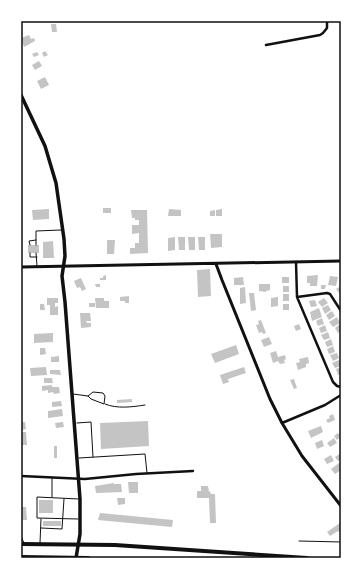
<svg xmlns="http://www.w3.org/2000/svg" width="362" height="579" viewBox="0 0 362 579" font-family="'Times New Roman',serif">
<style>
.building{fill:#c4c4c4}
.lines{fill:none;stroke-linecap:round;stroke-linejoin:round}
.service{stroke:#111;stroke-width:1}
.minor{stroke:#111;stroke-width:2.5}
.tertiary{stroke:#111;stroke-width:3}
.secondary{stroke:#111;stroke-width:3.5}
.trunk{stroke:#111;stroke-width:4}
.neatline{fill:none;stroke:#111;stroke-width:1.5}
</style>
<rect width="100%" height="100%" fill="#fff"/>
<!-- building -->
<path class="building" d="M51,24H56L57,32H52Z
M29,35L31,39L34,38L35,41L24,47L21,38Z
M45,51L48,55L44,57L42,53Z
M37,52L39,55L34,57L32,54Z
M39,61L42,66L35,70L32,65Z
M45,77L49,85L41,89L37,81Z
M103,208H111V213H103Z
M49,209V219L33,220L32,210Z
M169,209L181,210V216H168Z
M222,209V216H216V210Z
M131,210H147L148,253L130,254V248H135V243H139V233L132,234V225H139V220H135V218H132Z
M215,210V216H210V211Z
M210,234H222V247L211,248Z
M175,237V250L168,251V238Z
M178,237H185V250H179Z
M188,237H195V250H189Z
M198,237H205V250H199Z
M107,240H115L114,254H107Z
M53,241L54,258H43V242Z
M28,245H39V253H28Z
M210,269L211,296L198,297L197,270Z
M106,275V280H100V278H103V276Z
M318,275L317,286H310V283H307V276Z
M330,276L338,277L336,286L328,285Z
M243,277L244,285H234V278Z
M282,277H289V283H282Z
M81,278L86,289L82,291L80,287L77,288L74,281Z
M95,284H100V287H96Z
M259,284H270V290L266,291V292L259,291Z
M321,285H326L325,289H321Z
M283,286H289V292H283Z
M341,286V294H340L336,289Z
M245,287L246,303L240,304V288Z
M249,293H254L256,310L251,311Z
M283,294H289V301H283Z
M129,296V303H125V301H120V297Z
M278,297V306L271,307V298Z
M47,298H58V303H55V307L58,306V315H50V305H47Z
M95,298H104V301H109V308H96Z
M324,298L328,303L322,307L318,302Z
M315,300L317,306L311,307L309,301Z
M89,303H95V307H89Z
M40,304H44L45,310H40Z
M283,304H289V310H283Z
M328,305L331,310L325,314L322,308Z
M319,308L322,317L312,321L310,312Z
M332,311L335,316L329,320L326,315Z
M80,313H90L91,321H86L87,323H91V327L81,328Z
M337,317L340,323L333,327L329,322Z
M322,318L324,324L318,326L316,321Z
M261,320L266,333L263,334L262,332L259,333L256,325L259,324L258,321Z
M299,324L301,329L296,331L294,326Z
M340,324L341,331L338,333L335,328Z
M325,325L327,331L321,333L319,328Z
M328,332L330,338L324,340L321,335Z
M53,333V342L34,343V334Z
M269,337L272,344L264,347L261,340Z
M331,339L333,345L327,347L325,342Z
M236,345L239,354L215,363L211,354Z
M333,346L335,352L329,354L327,349Z
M40,348H45L46,354L40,355Z
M276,351L278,357L285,355L286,359L284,360L285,363L280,364L278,361L273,363L270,353Z
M337,353L339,358L333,361L330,355Z
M59,356V362H51V357Z
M308,357L309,363L306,364V367L298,370L296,363L300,362L299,359Z
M339,360L341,366L335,368L332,363Z
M46,367L47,375L31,376L30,368Z
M244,367L246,373L228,379L229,382L223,384L220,375Z
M341,367V374L338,375L336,369Z
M50,370H60L61,375L50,374Z
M44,378H52L53,383H44Z
M294,379L297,388L294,389L290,380Z
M52,385V387H59L60,393L54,394L53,392L48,393V390L42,391V386Z
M132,399V402L117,403V400Z
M61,401L62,406L52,407V402Z
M62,409L63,416L48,418V411Z
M333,414L335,420L328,423L326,420L330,418L329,416Z
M148,421L149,446L101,449L100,423Z
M21,422H25L26,429L22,430Z
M63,422L64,427L56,428L55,423Z
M321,426L323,432L311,438L308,431Z
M21,432H26L27,445H21Z
M338,433L341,436L337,440L334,436Z
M334,438L337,443L330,447L327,443Z
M322,440L324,446L317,449L315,443Z
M54,446H57V458H54Z
M341,453V459L338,461L335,457Z
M331,455L334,461L327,464L324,459Z
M339,463L341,467V470L335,474L331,469Z
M128,482H138V493H129Z
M114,483V484H121L122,492L96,493L95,486Z
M201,486H208L209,492L210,491L211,494H215L216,523H210L209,498H197V491H201Z
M117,498H125V504L118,505Z
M39,500H53V513H39Z
M22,507H26L27,520H21Z
M100,513L173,520L172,527L98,520Z
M43,521H61V526H43Z
M340,523L341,531L339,532L338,531L330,536L327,532Z"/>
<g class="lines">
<!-- service -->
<path class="service" d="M30,245L29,241L36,240
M36,245V231L61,230
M30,253V257H37
M36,253L37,266
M73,394L88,396L91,399L104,404L105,396L103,393L93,392L88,396
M105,404C117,409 132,407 145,405
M77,423L91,422L93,457
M79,458L145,454L147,473
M52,497V478
M78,519L37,518V497L79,499
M41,528L62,529L64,499
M21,536L24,543
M299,541L341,542
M40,543L41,519"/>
<!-- minor -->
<path class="minor" d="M266,45L320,35L323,33L327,28V21
M296,262L297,297L333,382L337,386L341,387
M297,297L327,293L330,294L341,311
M282,423L325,405L341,395
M21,476L85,479L136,474L193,471"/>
<!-- tertiary -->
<path class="tertiary" d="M216,264L222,280L270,399L282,423L302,456L341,506
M21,267L341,261"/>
<!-- secondary -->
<path class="secondary" d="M21,95L45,146L56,183L64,239L65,256L62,276L65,302L80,499V534L76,558"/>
<!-- trunk -->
<path class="trunk" d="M21,544L115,545L307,558
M21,557L88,558"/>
</g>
<!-- border -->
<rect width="362" height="579" fill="none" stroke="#ffffff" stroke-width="44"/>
<rect x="22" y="22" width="318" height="535" class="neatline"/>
</svg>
